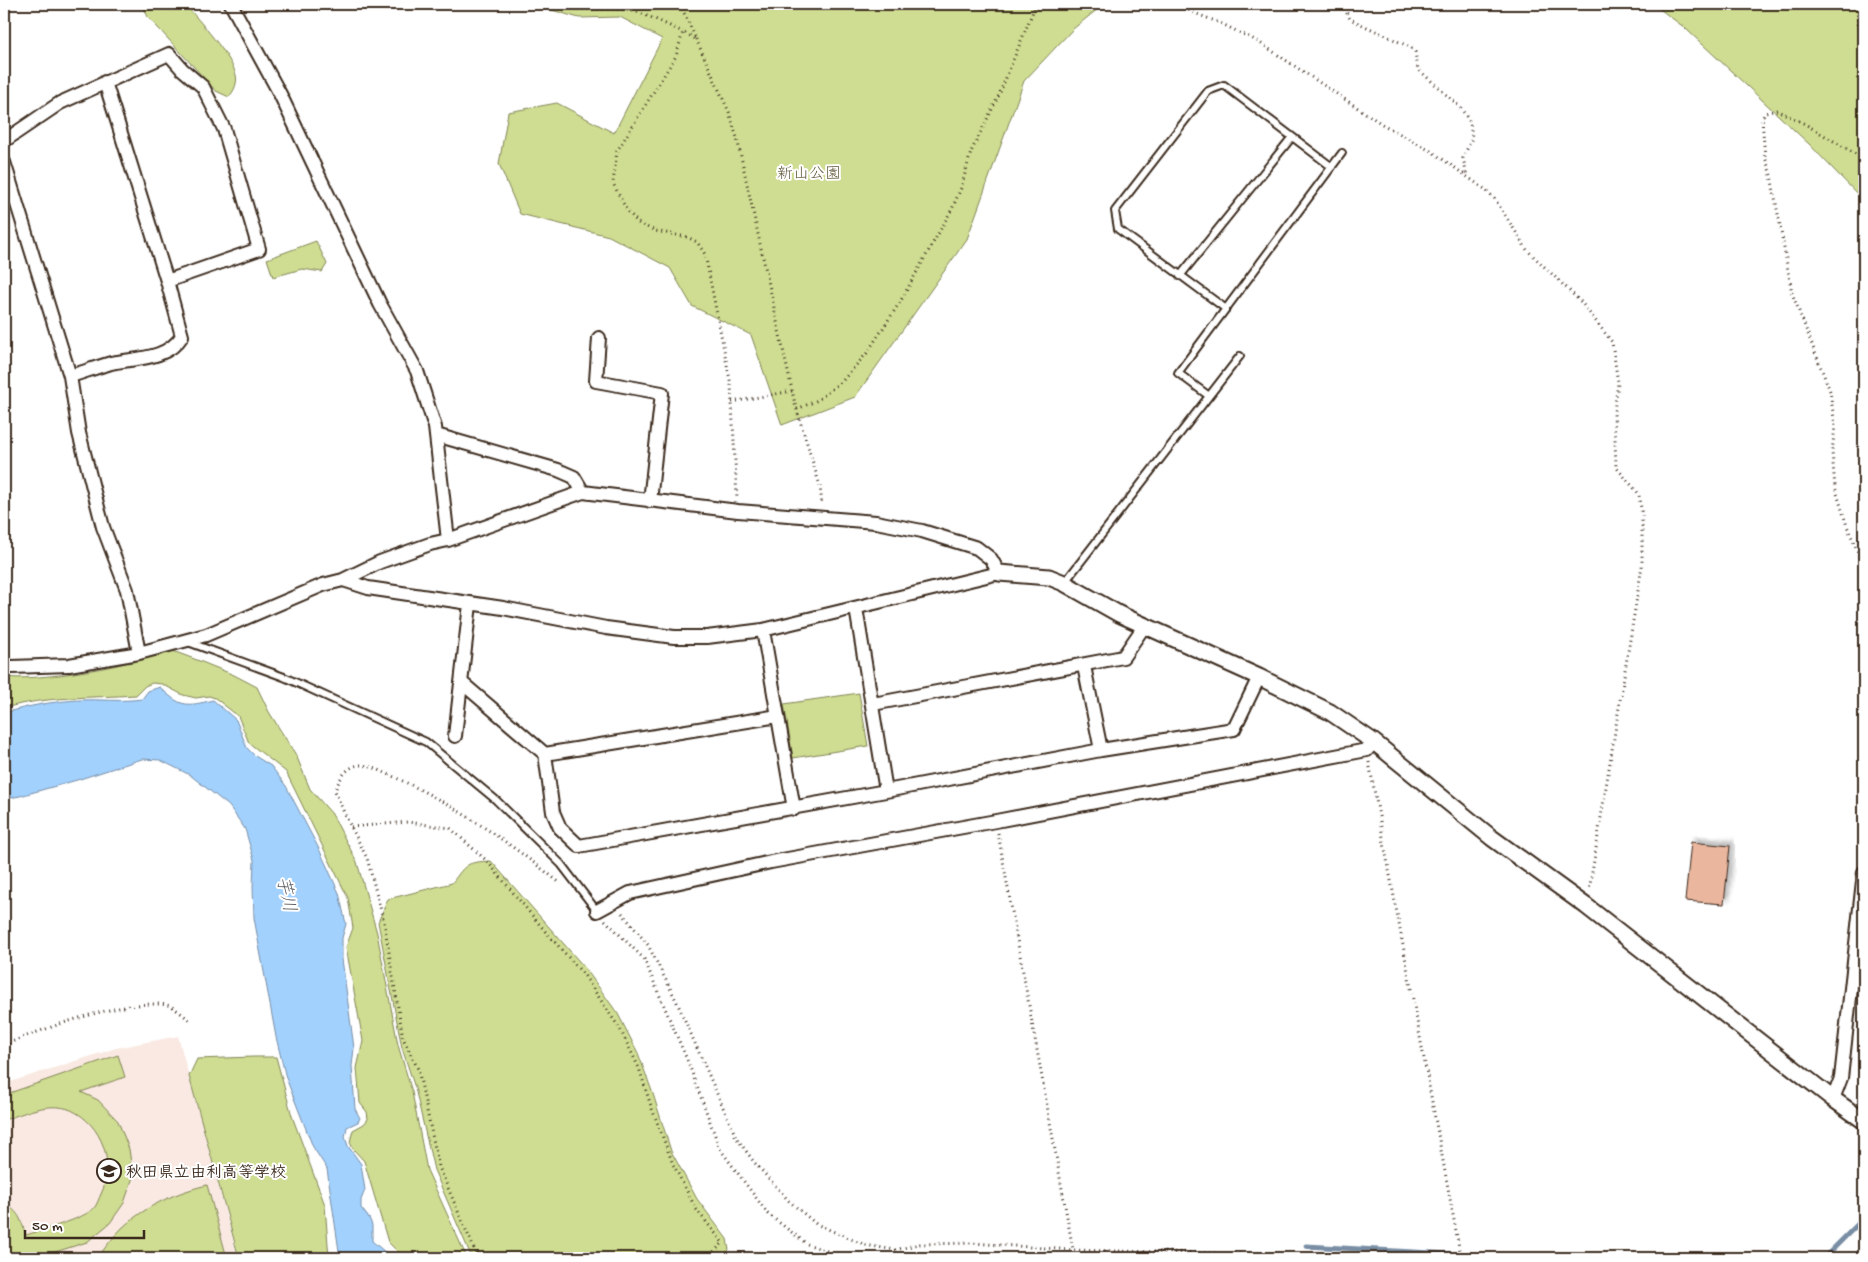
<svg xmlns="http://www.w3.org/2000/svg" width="1868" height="1262" viewBox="0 0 1868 1262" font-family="'Gochi Hand','Klee One',sans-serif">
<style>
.built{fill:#f9e9e2}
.green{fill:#cedd91;stroke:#848458}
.water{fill:#a2d1fe;stroke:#798ea4}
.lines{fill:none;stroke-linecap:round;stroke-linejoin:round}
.stream{stroke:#798ea4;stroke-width:5}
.building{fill:#eab69e;stroke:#3b2a1e;filter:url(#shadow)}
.service-casing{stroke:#3b2a1e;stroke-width:10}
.minor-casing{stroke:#3b2a1e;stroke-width:16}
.tertiary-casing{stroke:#3b2a1e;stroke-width:19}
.path{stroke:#3b2a1e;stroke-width:3;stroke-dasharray:1 4;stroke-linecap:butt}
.service{stroke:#fff;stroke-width:6}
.minor{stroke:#fff;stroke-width:12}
.tertiary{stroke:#fff;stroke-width:15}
.labels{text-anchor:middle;stroke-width:4;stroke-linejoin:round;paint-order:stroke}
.park-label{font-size:16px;fill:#60573b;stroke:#fff}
.poi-label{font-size:16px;font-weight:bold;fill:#3b2a1e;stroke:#fff;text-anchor:start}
.water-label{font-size:18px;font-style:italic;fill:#5a5c61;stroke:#fff}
</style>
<defs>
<filter id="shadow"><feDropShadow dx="4.5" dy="-4.5" stdDeviation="2.5" flood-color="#0004"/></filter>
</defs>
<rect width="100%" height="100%" fill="#fff"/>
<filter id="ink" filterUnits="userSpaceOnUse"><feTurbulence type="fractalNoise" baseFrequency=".02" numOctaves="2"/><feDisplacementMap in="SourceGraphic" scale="10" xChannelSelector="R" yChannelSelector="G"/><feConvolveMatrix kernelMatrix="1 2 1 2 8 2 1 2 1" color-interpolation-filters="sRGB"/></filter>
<g filter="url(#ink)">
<!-- built -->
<path class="built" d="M178,1036L238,1258H4V1084L116,1048Z"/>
<!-- green -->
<path class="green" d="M142,4H185C199,21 231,55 236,75C238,83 234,91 229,97L216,91L148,17Z
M531,4H1104L1073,29L1024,81L967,239L855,397L782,425L751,335L692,306L670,268L609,236L520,214L499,164L508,112L557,103L614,133L662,39L620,17L579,18Z
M1653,4H1864V201L1809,144L1685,28Z
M316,241L327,264L322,272L302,269L273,277L267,259Z
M165,651H173L197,660L234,675L257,687L269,712L296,755L310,789L332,814L357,862L377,933L398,1045L412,1092L427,1170L467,1258H404L388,1242L364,1161L353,1149L350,1142L353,1130L364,1124L368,1119L367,1112L360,1103L357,1068L363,1041L346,947L353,928L348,898L286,772L249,743L238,716L215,698L209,696L196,698L183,695L162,684L152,683L145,686L136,695C92,698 47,696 4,708V677C21,679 41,677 59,675C96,670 130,664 165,651Z
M859,693L868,746L793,758L784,704Z
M491,861L585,968L618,1014L638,1053L653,1094L671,1151L697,1199L727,1239L729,1250L721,1258H472L434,1170L415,1088L402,1048L378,922L388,899L452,883C466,864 466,862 491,861Z
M118,1055L125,1077L81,1092L98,1100L118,1121L129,1149L133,1177L124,1203L110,1223L87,1242L36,1258H4V1203C20,1213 20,1218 26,1235C42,1230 84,1219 94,1208C97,1205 99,1198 101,1194C116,1164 102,1124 71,1110C49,1101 25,1113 4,1120V1095Z
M253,1057H276L292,1116L325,1205L329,1258H239L189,1076L197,1059Z
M207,1185L227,1258H97C105,1248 113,1237 122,1228C145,1206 177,1192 207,1185Z"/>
<!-- water -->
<path class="water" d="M160,687C180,707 186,707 213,700L236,720L247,748L255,756L271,766L286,786L319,849L339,893L346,924L342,938V959L354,1048L352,1066L355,1109L360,1118L358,1122L347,1127L345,1137L348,1146L361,1164L365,1190L361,1200V1208L369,1218L372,1225V1241L392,1258H340L327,1169L313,1147L286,1078L276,1037L254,918L253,887L254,860L245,829L229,806L190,775L160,760L142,759L77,780L20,796L4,799V713C28,706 54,701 80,700C101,699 120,702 142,699L148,691Z"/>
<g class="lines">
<!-- stream -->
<path class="stream" d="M1306,1246L1449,1254
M1473,1255L1524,1258
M1824,1258L1864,1218"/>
</g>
<!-- building -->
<path class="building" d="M1691,842L1730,846L1724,904L1685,901Z"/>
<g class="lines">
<defs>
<path id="service" d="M1180,276L1292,137
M1226,309L1118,229L1115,211L1208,91L1224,85L1332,167
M1209,396L1178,373L1342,153
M1065,582L1240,356
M188,642L284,677L426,742L496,800L561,864L597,911"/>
<path id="minor" d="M231,4L280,94L380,304L417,371L435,427L448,540
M4,141L60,103L169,54L182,69L203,87L224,129L259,249L167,281
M4,162L70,376L79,433L103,527L127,590L139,653
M599,338L596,381L662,393L650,501
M70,376C84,372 97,367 111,363C136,358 167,360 182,336L167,281L105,82
M436,435L558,470L574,477L583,492
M763,630L794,809
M4,665L12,667L69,665L139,653L206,635L323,585L343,580L380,562L430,544L448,540L583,492L738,511L876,522L922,531L977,548L991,559L999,573L763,630L707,637H674L606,628L503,608L368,588L343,580
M1084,666L1101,750
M461,682L545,754L553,812L560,828L579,846L886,791L856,608
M873,704L1123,657L1145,625
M455,736L470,604
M545,754L778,716
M886,791L1101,750L1234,729L1259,677
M597,911L630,893L771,862L996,821L1367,750L1374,742
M1833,1099L1841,1078L1864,872"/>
<path id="tertiary" d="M999,573L1049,577L1064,583L1119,614L1259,677L1330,712L1374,742L1492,838L1586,906L1833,1099L1864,1121"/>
</defs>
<!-- service casing -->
<use href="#service" class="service-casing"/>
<!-- minor casing -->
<use href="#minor" class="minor-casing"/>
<!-- tertiary casing -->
<use href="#tertiary" class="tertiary-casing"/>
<!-- path -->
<path class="path" d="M558,4C583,14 603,6 628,10C645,13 667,25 683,32
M680,4L696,39L683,32L676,56L617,151L613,183L626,209L638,223L655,231L687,237L697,242L705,254L731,385L737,498
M1175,4L1197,14L1220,23L1257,41L1382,124L1431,151L1486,190L1495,199L1527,250L1581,302L1612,342L1618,383L1614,412L1616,467L1639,494L1642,516V566L1589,891
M1342,4L1350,19L1410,47L1415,52L1418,69L1460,107L1470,122L1472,138L1463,158L1467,176
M1855,4L1859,28L1864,40
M696,39L729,112L737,138L795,404L820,486L822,505
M1864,159L1805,124L1777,110L1765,113L1762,119L1765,157L1771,175L1792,293L1830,391L1835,426L1832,452L1835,487L1847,526L1864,567
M732,402L792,391
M797,409L818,400L843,380L867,353L900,302L952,209L961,188L971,152L999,95L1036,4
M1369,762L1461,1258
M351,827L408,822L450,828L487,861L545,931L584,975L620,1029L639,1068L651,1106L673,1164L696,1209L723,1243L707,1258
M998,833L1073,1250
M622,913L648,945L676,1000L736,1137L754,1162L789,1201L816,1224L865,1245L895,1250L920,1244L972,1243L1073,1250L1416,1258
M605,920L644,959L688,1062L720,1149L768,1214L807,1244L847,1258
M4,1045C43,1029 126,998 167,1005C175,1007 185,1017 192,1022
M478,1258L439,1167L418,1069L403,1038L384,922L367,858L345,815L335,791C339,780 346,766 360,765C370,765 383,772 392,776C454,804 507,841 560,883"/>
<!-- service -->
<use href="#service" class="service"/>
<!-- minor -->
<use href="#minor" class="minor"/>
<!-- tertiary -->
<use href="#tertiary" class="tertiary"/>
</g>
</g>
<!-- icons -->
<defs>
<symbol id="school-ring" viewBox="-11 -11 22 22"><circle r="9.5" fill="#fff" stroke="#3b2a1e" stroke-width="1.5"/><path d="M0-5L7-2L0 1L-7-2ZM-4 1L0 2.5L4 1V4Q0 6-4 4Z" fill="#3b2a1e"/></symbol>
</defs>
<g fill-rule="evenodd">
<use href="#school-ring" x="95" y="1157" width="28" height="28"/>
</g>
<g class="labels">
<!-- park labels -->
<g class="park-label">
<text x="809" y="178">新山公園</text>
</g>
<!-- poi labels -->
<g class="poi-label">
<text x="126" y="1177">秋田県立由利高等学校</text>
</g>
<!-- water labels -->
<g class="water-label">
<text transform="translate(287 894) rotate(78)" y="6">芋川</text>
</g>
</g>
<!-- margin -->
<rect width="1868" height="1262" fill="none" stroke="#fff" stroke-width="20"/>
<rect x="10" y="10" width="1848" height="1242" fill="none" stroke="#3b2a1e" stroke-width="2" filter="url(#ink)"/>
<!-- scale -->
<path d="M25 1230v8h119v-8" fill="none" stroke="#3b2a1e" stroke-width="2.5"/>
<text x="32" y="1230" font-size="15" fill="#3b2a1e" stroke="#ffffff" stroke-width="4" paint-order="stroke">50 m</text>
</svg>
